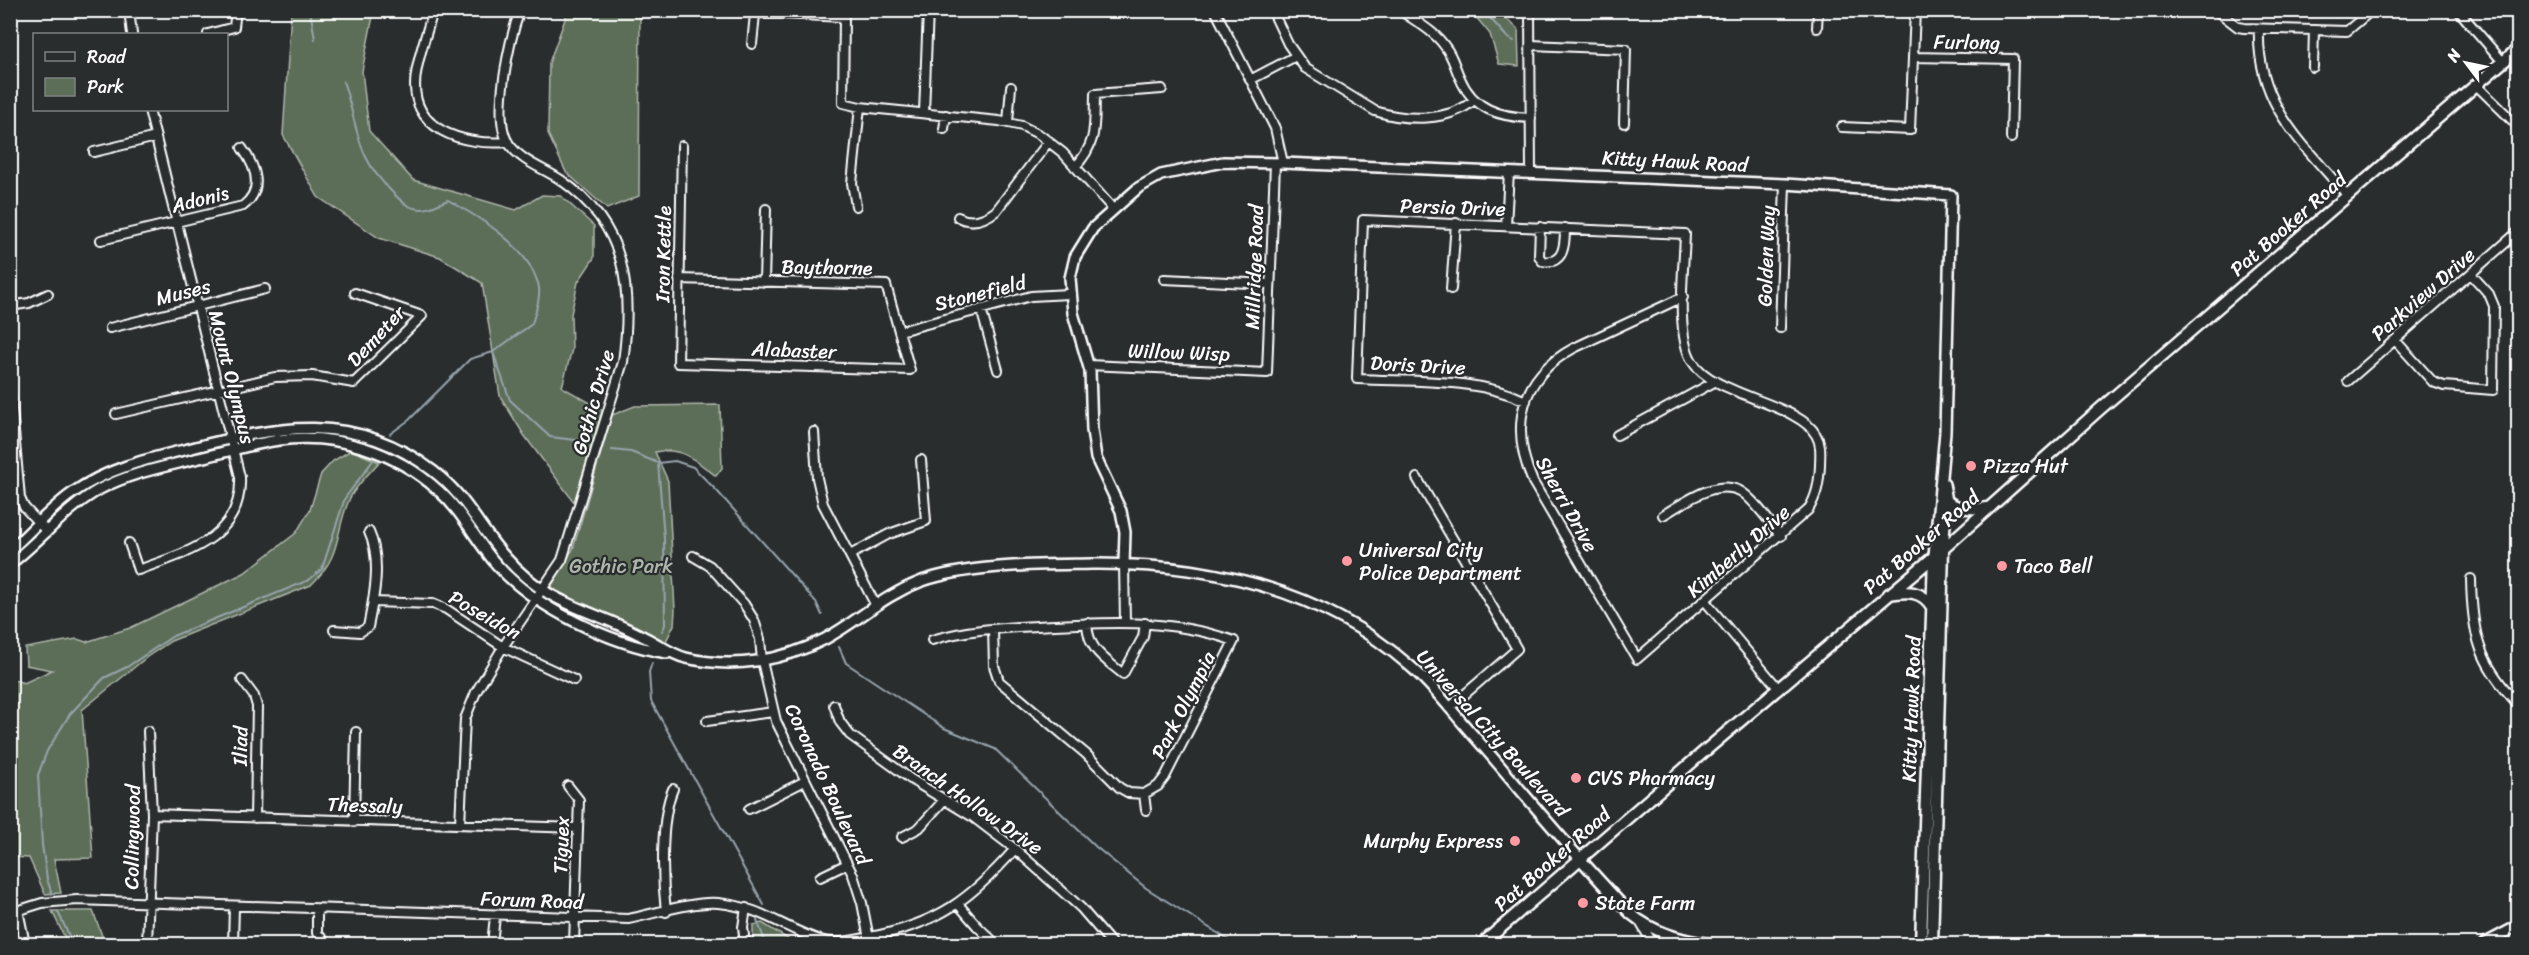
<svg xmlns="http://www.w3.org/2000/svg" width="2529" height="955" viewBox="0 0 2529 955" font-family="Sriracha,sans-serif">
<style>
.green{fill:#5d6e58;stroke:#aeb6ac;stroke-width:1.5}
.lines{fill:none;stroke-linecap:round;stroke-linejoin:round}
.stream{stroke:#97a4ad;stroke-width:2}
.minor-casing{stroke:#fff;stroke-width:12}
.tertiary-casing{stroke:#fff;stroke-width:14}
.secondary-casing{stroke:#fff;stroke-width:15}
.minor{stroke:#2a2d2e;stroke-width:8}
.tertiary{stroke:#2a2d2e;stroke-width:9}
.secondary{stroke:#2a2d2e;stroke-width:10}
.poi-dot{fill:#ff9aa2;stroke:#2a2d2e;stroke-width:2}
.labels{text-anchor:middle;stroke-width:4.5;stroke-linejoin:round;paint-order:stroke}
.street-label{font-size:20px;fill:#fff;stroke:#2a2d2e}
.poi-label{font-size:20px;fill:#fff;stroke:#2a2d2e;text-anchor:start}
.park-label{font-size:20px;fill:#aeb6ac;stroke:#2a2d2e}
</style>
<rect width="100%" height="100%" fill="#2a2d2e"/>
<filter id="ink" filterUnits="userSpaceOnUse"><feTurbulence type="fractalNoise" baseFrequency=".0167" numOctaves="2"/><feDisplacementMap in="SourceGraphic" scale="12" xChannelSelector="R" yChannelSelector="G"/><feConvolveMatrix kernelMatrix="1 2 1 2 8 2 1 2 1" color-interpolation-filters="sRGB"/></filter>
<g filter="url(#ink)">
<!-- green -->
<path class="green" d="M291,11H374L362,71L369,131L413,180L516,210L542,195L561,196L594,226V258L578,282L571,314L572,349L562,387L603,410L574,502L524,435L500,396L482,283L440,257L379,238L318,197L283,135Z
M568,11H640L639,196L607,209L566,172L548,134L549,63Z
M1471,11H1497L1518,29L1519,66L1499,64L1490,34Z
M720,405L722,468L716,476C696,461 682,446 655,452L668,481L675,610L674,625L666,641L574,604L552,591L550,589L573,549L612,415L635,406Z
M351,450L379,462C369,474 355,486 349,500C334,535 343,554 311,585L171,641L147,657L82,710L93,858L54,859L61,893L45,894L29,858L11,857V679L24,683L52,670L26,665L25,648L77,639L86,642L130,628L244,573L296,533L310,510L321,474L333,461Z
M52,911H93L105,944H68Z
M762,923L788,939L787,944H753V925Z"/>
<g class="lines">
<!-- stream -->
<path class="stream" d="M310,10L315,39
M1483,10L1507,37L1514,41
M343,81C360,130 353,154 394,194C402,202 409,209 422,209C430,209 440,203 448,200C482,219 525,244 538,283C542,295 535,313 532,324L493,352L510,400L550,437L584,441
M390,434L409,420L470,359L493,352
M612,450L631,452L658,463L675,461L693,467L717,491L816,602L822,615
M658,463L664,538L665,625L662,631
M839,647L846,663L944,728L995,749L1096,847L1146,888L1235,944
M652,663L649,672L651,701L764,905
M52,894L47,879L42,845L38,775L47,751L70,714L104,678L127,667L173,636L309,580L322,569L345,498L374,459
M58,912L73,944
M757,920L766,944"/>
<defs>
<path id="minor" d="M129,10L132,34
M433,10C428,31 419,53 416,74C407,130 463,146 508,142
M701,10L844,17L843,103L860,107L999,121L1022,126L1040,135L1063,153L1113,209
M1215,10L1275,128L1283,163
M1272,10L1288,44L1305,68L1375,111C1406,121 1449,122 1474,100
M1400,10C1416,22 1435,31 1446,48C1453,57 1455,68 1460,78C1473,109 1499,117 1531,118
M1530,10L1531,173
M2216,10L2238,27L2244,28L2347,31L2372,10
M2458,10L2503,62
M1817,28L1818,10
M2259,29C2256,104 2303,144 2348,196
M208,34L234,27L236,10
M752,44L755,14
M1531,45L1626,49L1624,123
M1913,57L2013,59L2011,138
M2313,67L2314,30
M1250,80L1296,56
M2476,85L2518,126
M924,113L928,10
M1008,122L1011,87
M1842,127L1910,130L1915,10
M944,129L946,115
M94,152L156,137
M1075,167C1098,143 1094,125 1095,94L1162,89
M856,206L852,183L860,107
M958,217C971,224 984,220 996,211L1049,141
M1506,226L1509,172
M1540,227L1539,256L1542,261C1564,265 1565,245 1565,228
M101,240L243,206C264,190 256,167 242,148
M679,279L886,285L910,370L678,363L682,146
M1164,279L1270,284
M764,282L766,209
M1451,289L1456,223
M10,306L29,303L48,294
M981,309L998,370
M110,328L265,289
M1780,328L1785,184
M900,331L1031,296L1069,294
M2395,340L2433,382L2444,386L2493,390L2494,306L2489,294L2471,274
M1088,365L1267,373L1275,163
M2348,381L2518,232
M10,387L20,498L24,507L47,532
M1526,401C1475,377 1413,382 1357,379L1363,220L1685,234C1684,268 1675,333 1692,361C1713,396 1799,403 1816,435C1822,445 1820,456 1820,466C1819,483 1817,496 1808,510L1637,659L1533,482C1509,427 1520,377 1574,348L1683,297
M116,414L275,377L312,376L354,383L422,316L355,293
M814,432L817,478L823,504L875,604
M1617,435L1716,381
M1417,478L1517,649L1449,708
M1663,515C1683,504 1715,478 1740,491C1753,498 1770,523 1781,536
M129,543L138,570C186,553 243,538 240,477L149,110
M850,555L889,534L926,521L921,460
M693,556L710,566L744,604L754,620L760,639L762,661L776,721L853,875L862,903L870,944
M1124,564L1125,622
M2471,579C2472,636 2479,663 2518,704
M1705,601L1778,688
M373,602L433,604L446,609L503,647L574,680
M1087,623C1088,650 1104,658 1123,674L1143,637L1145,623
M334,630L360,632L368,627C374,598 382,560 369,532
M932,640C967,629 1001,628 1037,626C1104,622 1171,618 1234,641L1165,777L1158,786L1144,794L1129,793L1120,788L1086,754L999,681L994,666L993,629
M242,680L254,696L257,706L255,818
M834,705L840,722L850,735L912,780L973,817L1015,849L1081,908L1112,944
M707,721L773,712
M568,786L579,800L574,944
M1144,794L1146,810
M749,809L805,781
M152,814L578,828
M354,822L356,732
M460,824L465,719L476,692L503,647L562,560L623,362C633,288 627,226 561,180C543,168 522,162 509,144C491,119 510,38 520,10
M902,837L919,828L944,800
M820,877L847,864
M958,904L977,926L996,944
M18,910L25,944
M317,910V933L327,944
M666,912C662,879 660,819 673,789
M10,913L42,903L77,900L628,919C653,914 693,901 718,903C762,907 782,928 820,940C836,945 854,940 870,937C938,924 971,899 1015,849
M1640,922L1653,944
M147,944L152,814L148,731
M233,944L234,907
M492,944L495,916
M745,944L743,927L746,908"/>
<path id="tertiary" d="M1947,501C1962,510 1973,510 1991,507
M1943,549L1947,501L1944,484
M10,550C32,531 50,508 74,492C108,468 148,459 188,449C276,426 354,410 433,471C468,498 478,527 506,558C548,606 592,609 644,637C659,644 670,654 686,658C733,669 783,661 825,639C860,620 882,596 922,581C972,564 1039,565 1092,564C1207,563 1321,588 1410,666C1434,686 1453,713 1474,736C1526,795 1576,858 1631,914C1653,932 1684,941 1712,944
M10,564C41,540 66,508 100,489C130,473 163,467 195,459C223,453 251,444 279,440C336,432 396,452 438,490C463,512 476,541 497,565C535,608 611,644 667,653
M1124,564L1125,532L1121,511L1096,458L1092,430L1090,371L1073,313L1070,278L1075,257L1093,228L1138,188L1161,175L1223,162L1283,163L1785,184L1951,195L1945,432L1934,556
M2484,944L2518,926
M2507,944L2518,938"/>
<path id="secondary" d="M1889,594C1907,591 1922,590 1932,607
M1482,944L1706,750L1943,549L2100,409L2518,49
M1921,944L1934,556
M1932,944L1943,549"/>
</defs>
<!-- minor casing -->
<use href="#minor" class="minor-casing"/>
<!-- tertiary casing -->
<use href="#tertiary" class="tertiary-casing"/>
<!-- secondary casing -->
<use href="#secondary" class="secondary-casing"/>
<!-- minor -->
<use href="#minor" class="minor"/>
<!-- tertiary -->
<use href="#tertiary" class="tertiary"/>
<!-- secondary -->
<use href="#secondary" class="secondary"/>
</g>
</g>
<!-- markers -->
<g class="poi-dot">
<circle cx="1971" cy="466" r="6"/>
<circle cx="1347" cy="561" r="6"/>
<circle cx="2002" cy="566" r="6"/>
<circle cx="1576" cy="778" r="6"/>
<circle cx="1515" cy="841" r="6"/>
<circle cx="1583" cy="903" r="6"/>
</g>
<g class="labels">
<!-- street labels -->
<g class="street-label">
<text transform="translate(1967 42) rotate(1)" y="7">Furlong</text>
<text transform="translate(1675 161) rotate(3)" y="7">Kitty Hawk Road</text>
<text transform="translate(200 199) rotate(-14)" y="7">Adonis</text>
<text transform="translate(1453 207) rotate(2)" y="7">Persia Drive</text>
<text transform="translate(2288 224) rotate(-41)" y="7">Pat Booker Road</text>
<text transform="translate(663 254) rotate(-89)" y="7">Iron Kettle</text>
<text transform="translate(1766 256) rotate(-88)" y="7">Golden Way</text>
<text transform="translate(827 267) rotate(1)" y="7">Baythorne</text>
<text transform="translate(1254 267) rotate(-88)" y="7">Millridge Road</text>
<text transform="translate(183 292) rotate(-14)" y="7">Muses</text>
<text transform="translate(980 293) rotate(-14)" y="7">Stonefield</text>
<text transform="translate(2423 294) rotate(-41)" y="7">Parkview Drive</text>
<text transform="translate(376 336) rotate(-47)" y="7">Demeter</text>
<text transform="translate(794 350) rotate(2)" y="7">Alabaster</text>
<text transform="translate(1179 352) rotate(2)" y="7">Willow Wisp</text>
<text transform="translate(1418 365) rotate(3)" y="7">Doris Drive</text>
<text transform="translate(232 377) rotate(76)" y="7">Mount Olympus</text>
<text transform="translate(593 402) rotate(-74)" y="7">Gothic Drive</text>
<text transform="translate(1567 504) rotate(61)" y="7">Sherri Drive</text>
<text transform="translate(1921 542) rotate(-41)" y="7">Pat Booker Road</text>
<text transform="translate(1738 551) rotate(-41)" y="7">Kimberly Drive</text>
<text transform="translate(485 615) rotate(30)" y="7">Poseidon</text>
<text transform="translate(1183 705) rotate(-63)" y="7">Park Olympia</text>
<text transform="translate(1911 709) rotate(-88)" y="7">Kitty Hawk Road</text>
<text transform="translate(1493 733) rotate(48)" y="7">Universal City Boulevard</text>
<text transform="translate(240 746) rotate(-89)" y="7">Iliad</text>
<text transform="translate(828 784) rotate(65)" y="7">Coronado Boulevard</text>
<text transform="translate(968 799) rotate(35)" y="7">Branch Hollow Drive</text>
<text transform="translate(365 805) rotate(2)" y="7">Thessaly</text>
<text transform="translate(132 837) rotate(-89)" y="7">Collingwood</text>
<text transform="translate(561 845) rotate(-88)" y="7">Tiguex</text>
<text transform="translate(1552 859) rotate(-41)" y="7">Pat Booker Road</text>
<text transform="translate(532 900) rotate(2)" y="7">Forum Road</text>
</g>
<!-- poi labels -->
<g class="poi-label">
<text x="1983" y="473">Pizza Hut</text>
<text x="1359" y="557">Universal City<tspan x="1359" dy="23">Police Department</tspan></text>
<text x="2014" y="573">Taco Bell</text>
<text x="1588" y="785">CVS Pharmacy</text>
<text x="1503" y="848" text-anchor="end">Murphy Express</text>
<text x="1595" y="910">State Farm</text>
</g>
<!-- park labels -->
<g class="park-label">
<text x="621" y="573">Gothic Park</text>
</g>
</g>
<!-- margin -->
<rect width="2529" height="955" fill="none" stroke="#2a2d2e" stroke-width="36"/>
<rect x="18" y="18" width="2493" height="919" fill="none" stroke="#fff" stroke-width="2" filter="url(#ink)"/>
<!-- legend -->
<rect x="33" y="33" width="195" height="78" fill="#2a2d2e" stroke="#7f8182" stroke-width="1.5"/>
<rect x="45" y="52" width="30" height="9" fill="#2a2d2e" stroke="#7f8182" stroke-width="1.5"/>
<text x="87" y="63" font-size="18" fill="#ffffff">Road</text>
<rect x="45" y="78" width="30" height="18" fill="#5d6e58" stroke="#7f8182" stroke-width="1.5"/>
<text x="87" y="93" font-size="18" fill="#ffffff">Park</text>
<!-- north arrow -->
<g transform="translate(2466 63) rotate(302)" stroke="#2a2d2e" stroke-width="4.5" paint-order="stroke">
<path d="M0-4.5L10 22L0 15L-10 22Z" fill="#ffffff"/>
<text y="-9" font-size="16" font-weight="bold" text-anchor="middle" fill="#ffffff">N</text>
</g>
</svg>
